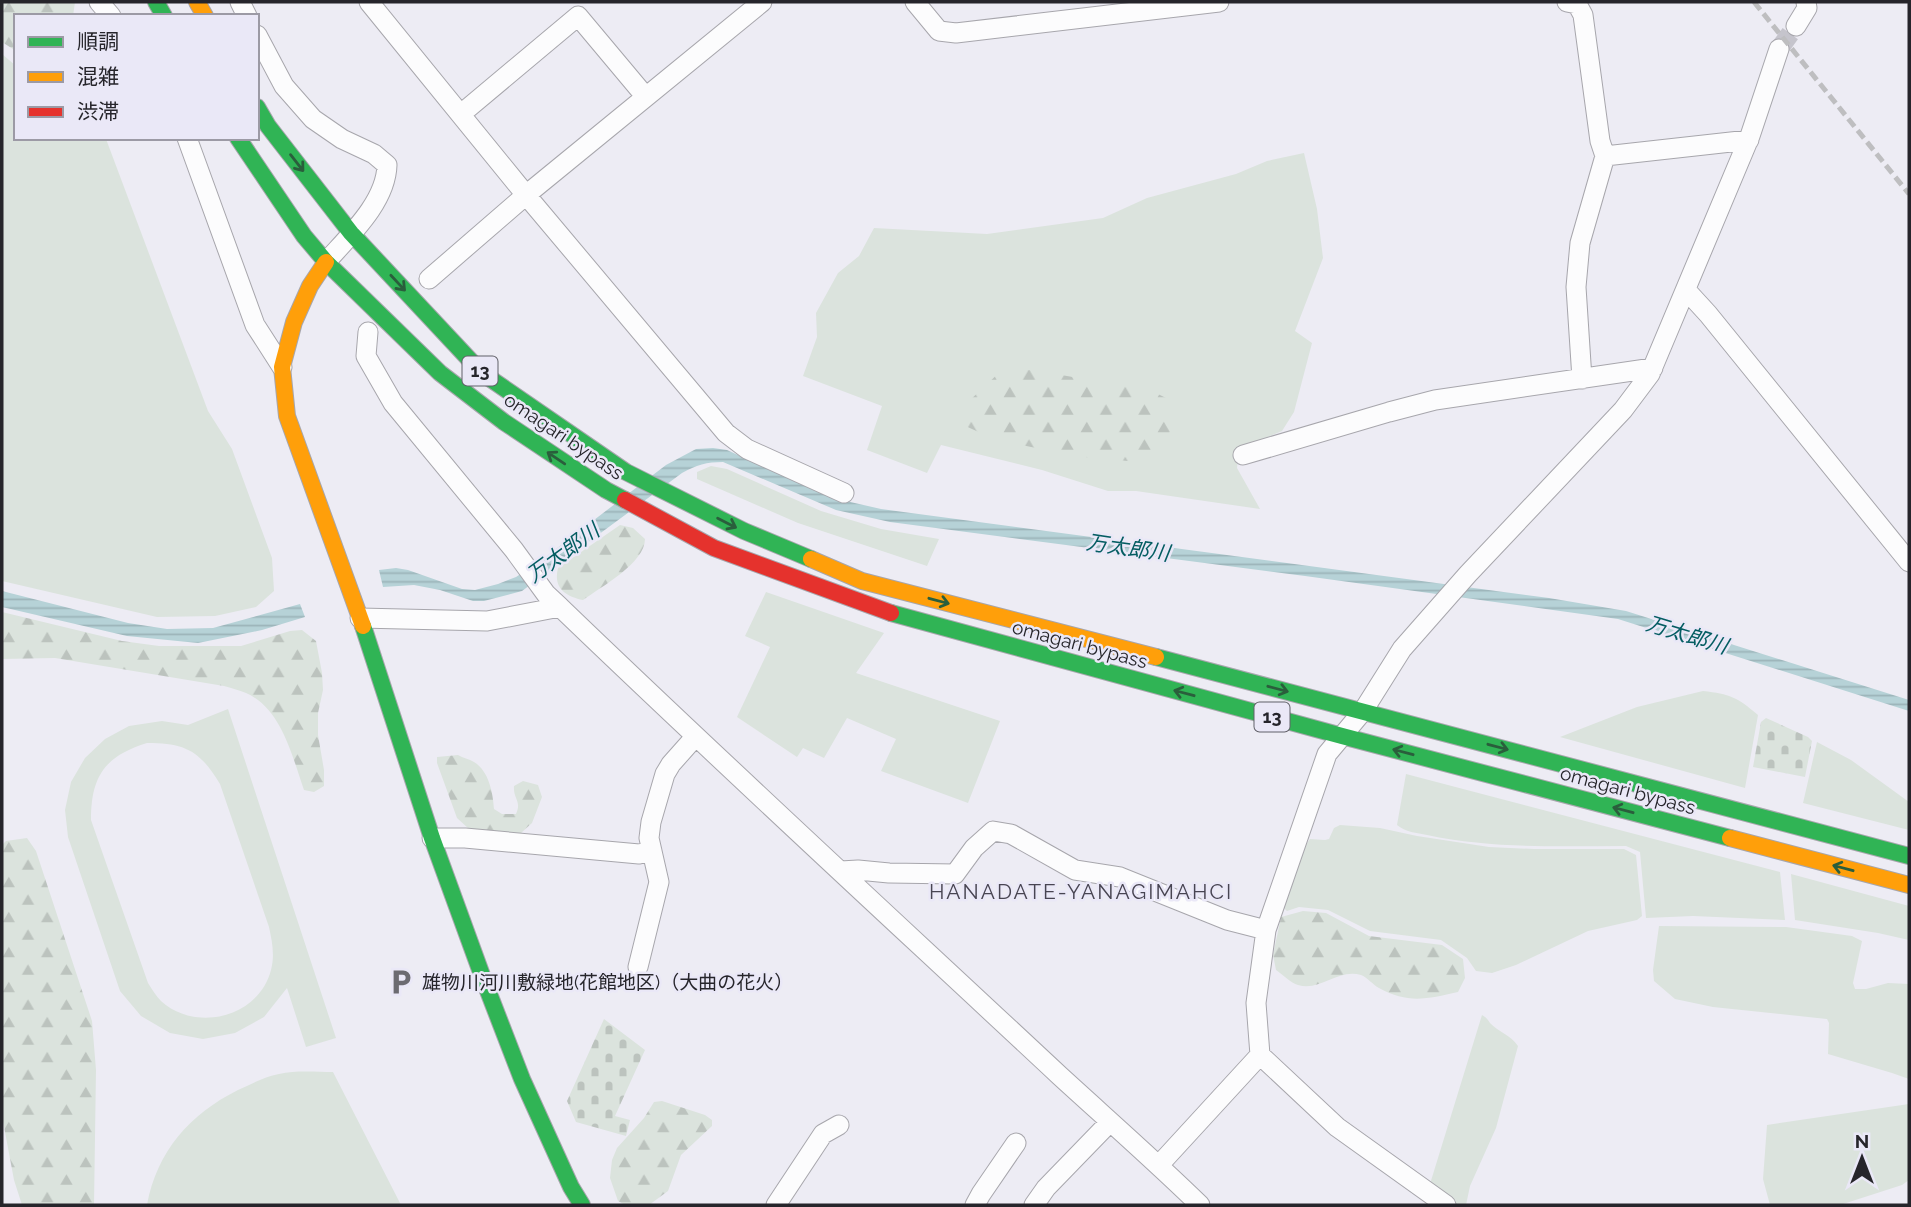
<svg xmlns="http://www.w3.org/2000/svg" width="1911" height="1207" viewBox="0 0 1911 1207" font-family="Raleway,'Noto Sans JP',sans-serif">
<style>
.green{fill:#dbe3dd;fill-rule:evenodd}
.forest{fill:url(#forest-firs)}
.cemetery{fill:url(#cemetery-stones)}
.water{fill:url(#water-rules)}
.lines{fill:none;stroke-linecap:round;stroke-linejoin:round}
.street-tunnel{stroke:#c5c4cc;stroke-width:19;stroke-dasharray:19 10;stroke-linecap:butt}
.street-casing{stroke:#a7a6ac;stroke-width:21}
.fast-casing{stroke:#a7a6ac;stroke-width:18}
.slow-casing{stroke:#a7a6ac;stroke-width:18}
.jam-casing{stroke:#a7a6ac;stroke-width:18}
.street{stroke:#fcfcfd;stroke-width:19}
.fast{stroke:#30b455;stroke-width:16}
.slow{stroke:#ff9f0a;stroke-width:16}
.jam{stroke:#e5322d;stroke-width:16}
.rail{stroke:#bebec0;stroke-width:5;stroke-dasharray:10 5;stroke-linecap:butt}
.oneway{stroke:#2a5e3c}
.labels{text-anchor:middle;stroke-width:5;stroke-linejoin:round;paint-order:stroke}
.shield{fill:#eae8f7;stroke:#616068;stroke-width:2}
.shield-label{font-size:18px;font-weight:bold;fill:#26252b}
.street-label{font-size:19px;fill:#26252b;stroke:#eae8f7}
.poi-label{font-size:19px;fill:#26252b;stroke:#eae8f7;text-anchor:start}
.water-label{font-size:21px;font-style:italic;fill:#045d62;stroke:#eae8f7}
.neighbourhood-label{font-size:21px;letter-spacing:2px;fill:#484552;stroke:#eae8f7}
</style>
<defs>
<pattern id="forest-firs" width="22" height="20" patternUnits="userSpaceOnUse" patternTransform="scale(1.75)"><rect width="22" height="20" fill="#dbe3dd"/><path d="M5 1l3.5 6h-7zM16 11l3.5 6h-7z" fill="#bcc3be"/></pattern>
<pattern id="cemetery-stones" width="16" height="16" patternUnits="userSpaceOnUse" patternTransform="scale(1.75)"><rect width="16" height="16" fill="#dbe3dd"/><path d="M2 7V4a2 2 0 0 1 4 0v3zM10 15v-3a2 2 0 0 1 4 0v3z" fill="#bcc3be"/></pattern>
<pattern id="water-rules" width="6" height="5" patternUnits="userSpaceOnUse" patternTransform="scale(1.75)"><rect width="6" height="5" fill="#b6d2d7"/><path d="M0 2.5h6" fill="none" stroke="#9cb4b9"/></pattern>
</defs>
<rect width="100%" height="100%" fill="#edecf4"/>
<!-- green -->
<path class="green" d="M2,54L16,66V138L106,139L208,411L232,449L272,558L274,591L256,607L215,616L157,617L2,581Z
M1304,153L1317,209L1323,258L1295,331L1312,343L1294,412L1282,431L1239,449L1237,468L1260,509L1136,491H1108L1042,470L941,445L927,473L867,450L882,406L803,376L817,337L816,313L838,273L859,256L874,228L987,234L1103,218L1147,198L1236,174L1267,161Z
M711,466L727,469L821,511L881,529L939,539L927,566L798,523L697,479V472Z
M766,592L884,633L856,673L1000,721L968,803L881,771L896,739L847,718L824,758L803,748L797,757L737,717L770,647L745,636Z
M1703,691C1730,694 1737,697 1758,715L1745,788L1560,737L1637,707Z
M228,709L336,1038L306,1047L287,988L264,1017L235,1033L203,1039L170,1033L141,1016L120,991L68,837L65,810L71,782L85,758L105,739L129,726L162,721L188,725ZM147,743C186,743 200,751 220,784L269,927C272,941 275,955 271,970C259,1017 196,1033 161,1001C156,996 152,989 148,983L91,820C91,776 105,756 147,743Z
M1817,742L1851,760L1909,802V830L1803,803Z
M1406,774L1780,872L1785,920L1693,916L1646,918L1640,852L1626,846C1560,846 1492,849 1427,835C1417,833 1405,832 1397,825Z
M1340,825L1380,828L1417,836L1489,847L1534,849H1624L1636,855L1642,916L1637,920L1588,931L1516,965L1492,973L1476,971L1467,958L1441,940L1370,931L1328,910L1299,907L1287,911L1281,906L1302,850L1310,839L1325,840L1329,839L1334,828Z
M1791,874L1909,906V940L1878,933L1795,920Z
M1659,926L1786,927L1852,936L1862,941L1853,983L1855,989H1866L1888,983L1909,984V1079L1892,1073L1828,1054L1829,1023L1827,1019L1713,1007L1675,999L1654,981L1653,970Z
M1482,1015C1486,1017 1488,1020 1490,1023C1498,1032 1511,1035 1518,1046L1496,1128L1470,1186L1466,1205H1455L1430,1184Z
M333,1072L401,1205H147C157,1151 190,1114 238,1090C251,1084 264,1077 279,1074C296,1070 316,1072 333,1072Z
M1909,1104V1180L1902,1185L1840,1205H1770L1763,1179L1767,1125Z"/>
<!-- forest -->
<path class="forest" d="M2,2H75L73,16H16V51L2,42Z
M1002,370H1033L1152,391L1170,400L1172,426L1160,457L1139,462L1073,456L994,439L961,424L968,402Z
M620,525L633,528L645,539C645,563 601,587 583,600C565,596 553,588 558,568Z
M2,612L122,641L159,646H241L290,631L302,630L316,641L322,673L323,690L318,713V735L324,770V786L314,792L304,790C292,756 282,709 246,693C239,690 231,688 224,686L55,658L2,659Z
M458,755C463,758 469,759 474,762C489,771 493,793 494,809L502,814H516C522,801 513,799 514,786L523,781L538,785L542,797L532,823L521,833L494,837L469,829L457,818L437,763V757Z
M27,838L36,851L92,1021L96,1070L94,1205H22L14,1180L2,1116V845L6,841Z
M1303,911L1326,913L1369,936L1442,945L1463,959L1465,978L1458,992C1427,999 1408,1004 1379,988C1373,985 1367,977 1361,975C1338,968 1320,992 1298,985C1291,983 1282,974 1276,970L1273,955L1281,917Z
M662,1101L705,1115L712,1120V1126L681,1155L668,1191L649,1205H625L618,1201L610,1178L612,1160L617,1148L644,1118L654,1102Z"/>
<!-- cemetery -->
<path class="cemetery" d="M1766,718L1808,737L1812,741L1805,777L1753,767L1761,722Z
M604,1019L645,1050L615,1116L630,1120L626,1136L576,1122L567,1101Z"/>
<!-- water -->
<path class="water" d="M713,448L727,450L816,491L846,501L881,509L1549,598L1626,611L1909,700V711L1618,619L1305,576L890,522L836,510L723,462C707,462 696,465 682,473L522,591L484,601H473L440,590L414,585L383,587L379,570L396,568L408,570L462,589L475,590L498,584L516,577L539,562L666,465L696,449Z
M2,591L128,623L167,629L213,628L300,604L305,617L262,630L198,643L127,636L2,607Z"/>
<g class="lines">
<!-- street-tunnel -->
<path class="street-tunnel" d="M1779,49L1796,26"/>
<defs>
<path id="street" d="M99,2L111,16
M240,2L247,16
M369,2L526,195L726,433L747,449L844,493
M915,2L939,31L956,33L1219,2
M1567,2L1577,4L1583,15L1600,141L1605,156
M1796,26L1807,8L1806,2
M257,35L284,86L313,119L342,139L374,154L387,165C386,202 350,235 326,262
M461,114L578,16L645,96
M187,138L255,325L282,367
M429,279L526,195L762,2
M1686,290L1708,314L1909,562
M368,332L366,356L393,403L514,550L546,594L560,607
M1582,379L1576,287L1580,243L1605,156L1749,140
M1243,455L1389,412L1435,400L1653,368
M360,618L487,621L560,607C725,766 893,920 1060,1076C1107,1119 1155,1161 1200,1205
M432,838H465L639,854L652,851
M841,871L858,870L889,873L955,874L974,848L993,831L1011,834L1075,870L1120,877L1227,920L1266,930
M638,967L659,882L649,838L651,822L665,774L671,764L695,737
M1159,1165L1260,1055
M776,1205L823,1134L839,1125
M975,1205L981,1194L1016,1143
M1034,1205L1046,1188L1110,1122
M1446,1205L1337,1127L1260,1055L1256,1003L1266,930L1327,754L1363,711L1402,649L1468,574L1623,410L1650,374L1750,136L1779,49"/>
<path id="fast" d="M156,2L164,16
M257,107L268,126L351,233L482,373L626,472L744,531L811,559
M238,138L304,236L326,262L440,373L504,422L606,490L625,500
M891,613L1342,736L1730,838
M363,626L432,838L483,978L522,1079L571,1187L582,1205
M1156,657L1909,856"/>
<path id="slow" d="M197,2L205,16
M326,262L310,286L294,322L282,367L287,416L363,626
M811,559L862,581L1156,657
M1730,838L1909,885"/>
<path id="jam" d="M625,500L714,548L891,613"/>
</defs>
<!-- street casing -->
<use href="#street" class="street-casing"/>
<!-- fast casing -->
<use href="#fast" class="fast-casing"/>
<!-- slow casing -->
<use href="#slow" class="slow-casing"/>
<!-- jam casing -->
<use href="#jam" class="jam-casing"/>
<!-- street -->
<use href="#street" class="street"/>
<!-- fast -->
<use href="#fast" class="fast"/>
<!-- slow -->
<use href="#slow" class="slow"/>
<!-- jam -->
<use href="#jam" class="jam"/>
<!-- rail -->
<path class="rail" d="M1754,2L1909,194"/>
</g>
<!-- one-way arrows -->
<defs><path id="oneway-shaft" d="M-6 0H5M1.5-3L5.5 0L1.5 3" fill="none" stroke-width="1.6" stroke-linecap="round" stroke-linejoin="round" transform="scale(1.75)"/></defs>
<g class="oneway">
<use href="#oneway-shaft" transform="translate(297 163) rotate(52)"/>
<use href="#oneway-shaft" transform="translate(398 283) rotate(47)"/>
<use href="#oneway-shaft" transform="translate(556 458) rotate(-146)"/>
<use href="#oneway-shaft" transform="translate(727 523) rotate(27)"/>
<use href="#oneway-shaft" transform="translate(939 601) rotate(15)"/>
<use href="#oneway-shaft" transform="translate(1278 689) rotate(15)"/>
<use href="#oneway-shaft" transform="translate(1184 693) rotate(-165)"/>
<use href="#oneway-shaft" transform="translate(1498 747) rotate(15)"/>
<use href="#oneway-shaft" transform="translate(1403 752) rotate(-165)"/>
<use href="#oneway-shaft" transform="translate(1623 810) rotate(-165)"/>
<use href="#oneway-shaft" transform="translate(1843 868) rotate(-165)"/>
</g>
<!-- icons -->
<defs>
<symbol id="parking-bare" viewBox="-9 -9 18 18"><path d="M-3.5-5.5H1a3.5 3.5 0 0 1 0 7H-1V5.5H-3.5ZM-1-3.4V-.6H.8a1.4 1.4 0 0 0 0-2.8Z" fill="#6c6b71" stroke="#eae8f7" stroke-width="2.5" paint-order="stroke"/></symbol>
</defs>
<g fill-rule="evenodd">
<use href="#parking-bare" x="382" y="963" width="38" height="38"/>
</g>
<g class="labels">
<!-- shield labels -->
<g class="shield">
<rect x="462.5" y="356.5" width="35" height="29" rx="5"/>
<rect x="1254.5" y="702.5" width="35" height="29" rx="5"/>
</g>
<g class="shield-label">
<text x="480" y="377">13</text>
<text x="1272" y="723">13</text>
</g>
<!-- street labels -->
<g class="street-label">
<text transform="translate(564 436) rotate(34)" y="7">omagari bypass</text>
<text transform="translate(1080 644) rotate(15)" y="7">omagari bypass</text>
<text transform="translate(1628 790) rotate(15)" y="7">omagari bypass</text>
</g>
<!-- poi labels -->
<g class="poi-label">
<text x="422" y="989">雄物川河川敷緑地(花館地区)（大曲の花火）</text>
</g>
<!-- water labels -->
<g class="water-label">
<text transform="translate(1128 548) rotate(8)" y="7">万太郎川</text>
<text transform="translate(563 553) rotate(-36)" y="7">万太郎川</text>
<text transform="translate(1687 635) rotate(17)" y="7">万太郎川</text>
</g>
<!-- neighbourhood labels -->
<g class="neighbourhood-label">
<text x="1081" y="899">HANADATE-YANAGIMAHCI</text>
</g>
</g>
<!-- border -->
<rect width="1911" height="1207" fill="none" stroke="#26252b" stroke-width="7"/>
<!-- legend -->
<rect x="14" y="14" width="245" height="126" fill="#eae8f7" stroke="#9c9aa5" stroke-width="2"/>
<rect x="28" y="37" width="35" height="10" fill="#30b455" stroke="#9c9aa5" stroke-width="2"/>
<text x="77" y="49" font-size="21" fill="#26252b">順調</text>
<rect x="28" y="72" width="35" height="10" fill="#ff9f0a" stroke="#9c9aa5" stroke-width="2"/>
<text x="77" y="84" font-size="21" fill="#26252b">混雑</text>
<rect x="28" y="107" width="35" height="10" fill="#e5322d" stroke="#9c9aa5" stroke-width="2"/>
<text x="77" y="119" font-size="21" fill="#26252b">渋滞</text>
<!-- north arrow -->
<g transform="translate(1862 1158)" stroke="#eae8f7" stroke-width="5" paint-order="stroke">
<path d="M0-5L12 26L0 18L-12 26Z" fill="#26252b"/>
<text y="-10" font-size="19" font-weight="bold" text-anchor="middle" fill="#26252b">N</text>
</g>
</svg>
